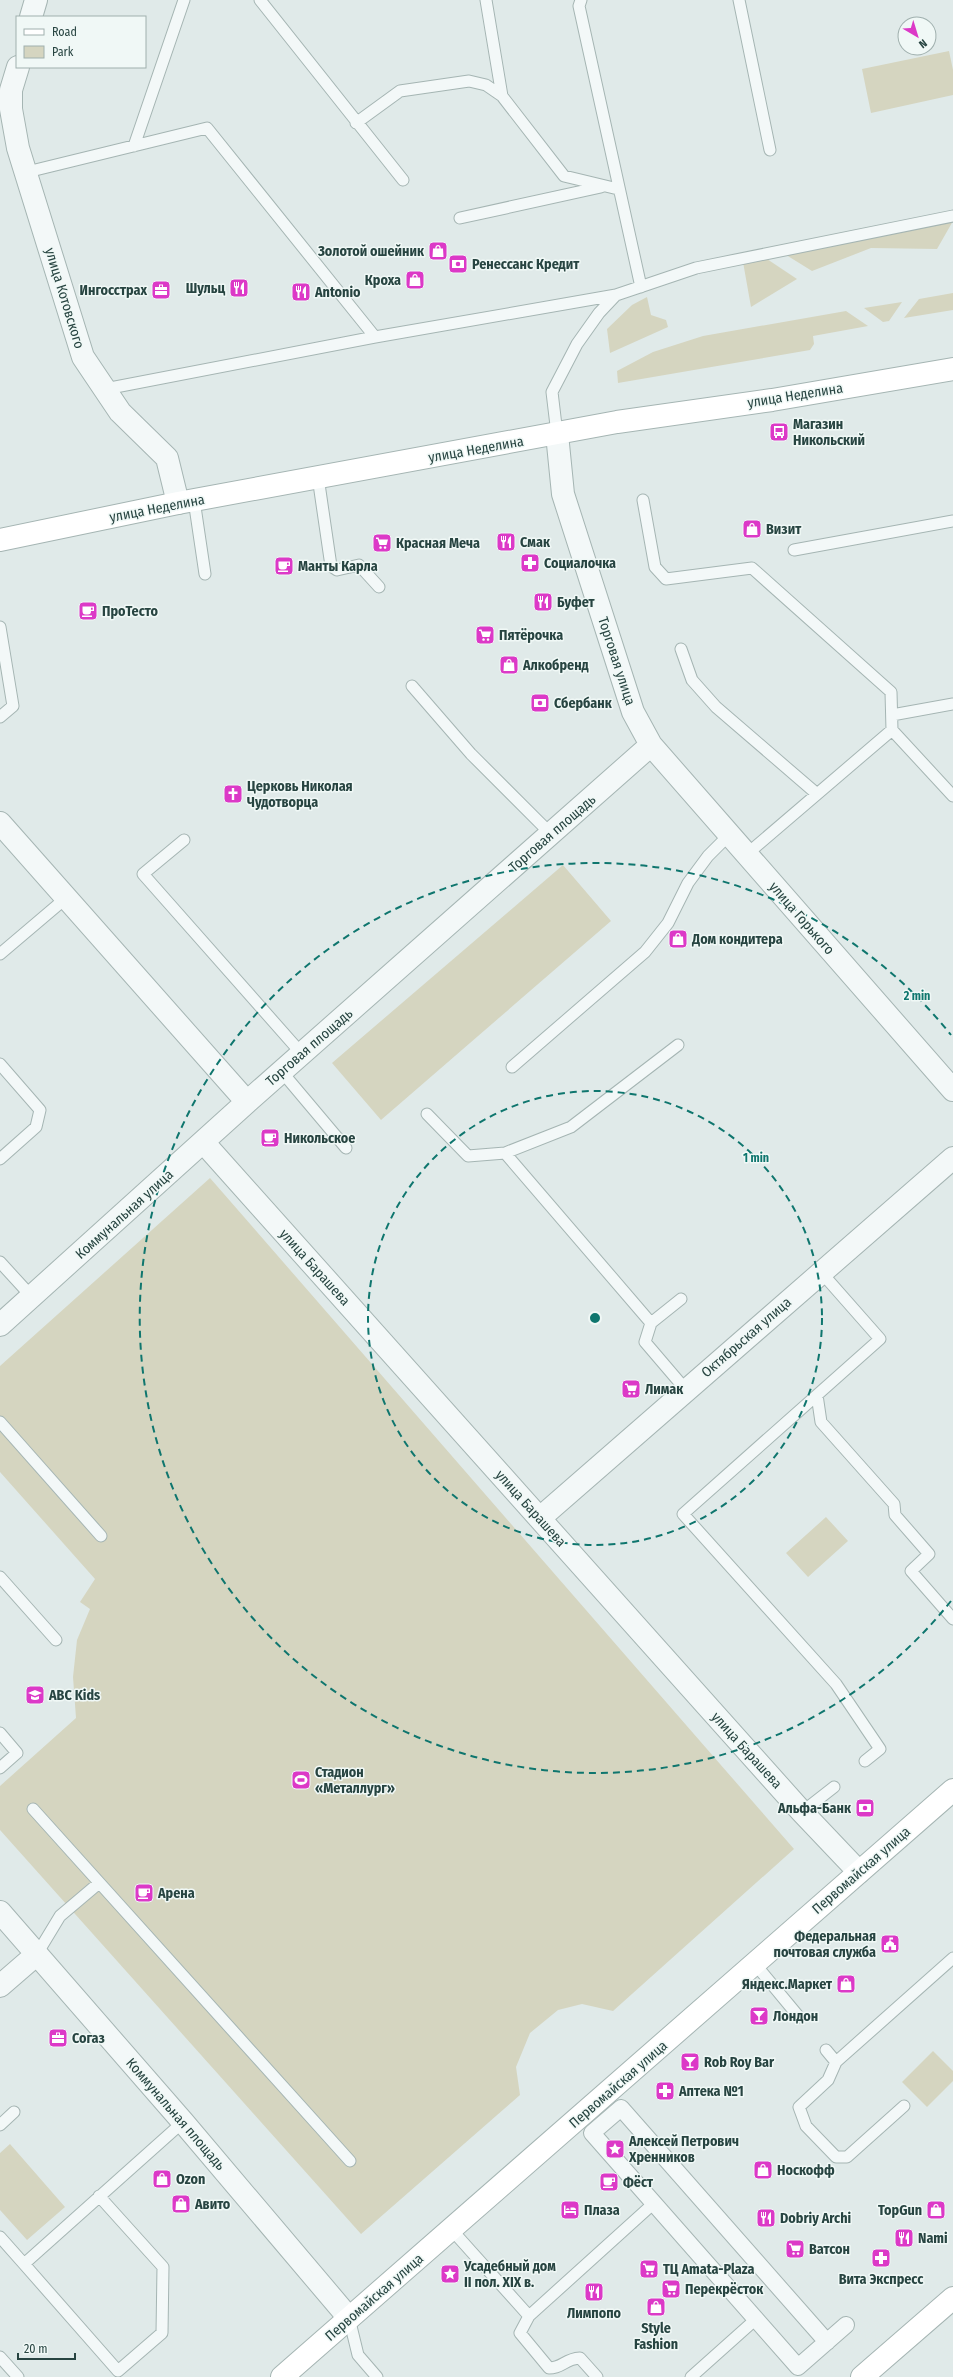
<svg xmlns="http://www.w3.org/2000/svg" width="953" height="2377" viewBox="0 0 953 2377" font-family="'Fira Sans Condensed',sans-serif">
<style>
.green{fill:#d5d5c0}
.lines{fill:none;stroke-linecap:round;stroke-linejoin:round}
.service-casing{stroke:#a5b5b3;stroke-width:13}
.pedestrian-casing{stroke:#a5b5b3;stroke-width:18}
.minor-casing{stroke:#a5b5b3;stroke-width:24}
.secondary-casing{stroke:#a5b5b3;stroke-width:24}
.service{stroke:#f3f8f8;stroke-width:11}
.pedestrian{stroke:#f3f8f8;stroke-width:16}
.minor{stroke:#f3f8f8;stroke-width:22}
.secondary{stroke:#fff;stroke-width:22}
.ring{fill:none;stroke:#0f766e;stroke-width:2;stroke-dasharray:7 5}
.labels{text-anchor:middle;stroke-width:3;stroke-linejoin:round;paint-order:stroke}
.poi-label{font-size:14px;font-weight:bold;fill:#274441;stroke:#f0f8f6;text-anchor:start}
.street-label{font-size:14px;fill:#274441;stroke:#f0f8f6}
.centre{fill:#0f766e;stroke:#f0f8f6;stroke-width:2}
.ring-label{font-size:12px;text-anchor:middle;font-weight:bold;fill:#0f766e;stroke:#f0f8f6;stroke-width:3;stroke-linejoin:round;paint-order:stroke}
</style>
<rect width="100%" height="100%" fill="#e0eae9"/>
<!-- green -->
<path class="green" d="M949,51L953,70V95L871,113L862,69Z
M953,221L937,249L871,248L812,271L783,253Z
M764,257L797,279L751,307L743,262Z
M953,293V310L904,318L919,299Z
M647,297L651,315L666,320L668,327L610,353L607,329L632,305Z
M902,302L889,321L883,322L864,308Z
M846,311L868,326L813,336L814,344L810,350L618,383L617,371L653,352L703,336Z
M563,865L611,921L381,1120L332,1063Z
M210,1178L794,1849L613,2011L582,2004L558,2010L530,2033L516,2067L520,2095L361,2234L0,1830V1786L76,1718L73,1677L77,1640L90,1609L80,1602L95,1579L0,1472V1366Z
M826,1517L848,1541L808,1577L786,1553Z
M933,2051L953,2071V2081L927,2107L902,2082Z
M10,2144L65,2207L27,2240L0,2210V2153Z"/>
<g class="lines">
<defs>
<path id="service" d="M260,0L403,180
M486,0L502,96
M581,0L579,6L641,287
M739,0L770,150
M356,123L400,91L469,81L486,85L502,96L564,176L618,189
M134,146L184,0
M27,172L207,128L375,337
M460,218L601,187
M105,389L375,337L616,295
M557,434L552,392L577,344L599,313L616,295L696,268L953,216
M318,477L331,566L337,570L359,565L379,587
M194,500L205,574
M643,500L655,567L666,579L752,568L891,692L892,730
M794,550L953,521
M0,627L13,706L0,717
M681,649L692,680L716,707L817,794
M412,686L471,754L551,834
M892,715L953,704
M184,840L143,874L302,1054
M747,854L892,730L953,796
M0,954L66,898
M0,1064L40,1110L36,1127L0,1159
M512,1067L645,952L668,923L688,883L708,856L729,835
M282,1072L346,1148
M427,1114L468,1156L505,1153L651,1323L645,1342L686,1390
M505,1153L571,1127L678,1045
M0,1262L32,1297
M821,1272L880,1339L817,1395L821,1422L894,1504L895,1515L929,1554L911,1571L953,1619
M651,1323L681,1299
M817,1395L683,1514L836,1684L880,1749L865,1761
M0,1422L101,1536
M0,1577L56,1640
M0,1733L17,1753L0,1768
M33,1809L350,2161
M802,1812L834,1787
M37,1954L60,1916L99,1883
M755,1964L799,2017
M826,2050L836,2062
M904,2106L847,2157H836L806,2126L799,2107L828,2080L836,2062L953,1958
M0,2125L14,2112
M451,2229L529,2316L654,2203
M0,2237L24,2264L183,2122
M24,2264L118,2371L162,2333L163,2267L99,2196
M529,2316L520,2333L549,2368C563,2368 564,2359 580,2358L597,2377
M349,2318L358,2355L377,2377
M0,2357L18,2377
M691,2377L756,2319"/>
<path id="pedestrian" d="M827,2342L621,2108L592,2133L798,2367L846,2325"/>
<path id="minor" d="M31,17L36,0
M18,67L11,90V109L18,148L83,357L120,412L167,458L178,503
M557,434L563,494L633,712L651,745L953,1090
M0,823L247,1102L651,745
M204,1143L802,1812L859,1872
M0,1325L247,1102
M540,1518L953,1158
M0,1912L183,2122L349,2318
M0,1986L37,1954"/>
<path id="secondary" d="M0,540L178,503L617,422L772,400L953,369
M282,2377L953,1790
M862,2377L953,2298"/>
</defs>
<!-- service casing -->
<use href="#service" class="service-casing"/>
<!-- pedestrian casing -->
<use href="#pedestrian" class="pedestrian-casing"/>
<!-- minor casing -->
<use href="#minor" class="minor-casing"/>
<!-- secondary casing -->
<use href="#secondary" class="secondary-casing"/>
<!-- service -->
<use href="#service" class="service"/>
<!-- pedestrian -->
<use href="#pedestrian" class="pedestrian"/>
<!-- minor -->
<use href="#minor" class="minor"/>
<!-- secondary -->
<use href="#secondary" class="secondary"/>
</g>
<!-- distance rings -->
<g class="ring">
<circle cx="595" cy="1318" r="227"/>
<path d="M951 1601A455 455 0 1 1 951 1035"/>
</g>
<!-- icons -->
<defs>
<symbol id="shop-square" viewBox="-11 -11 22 22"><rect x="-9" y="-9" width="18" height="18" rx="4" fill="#dc39c7" stroke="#f0f8f6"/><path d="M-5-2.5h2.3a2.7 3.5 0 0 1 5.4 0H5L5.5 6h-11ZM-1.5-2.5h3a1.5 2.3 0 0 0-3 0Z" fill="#fff"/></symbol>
<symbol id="bank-square" viewBox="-11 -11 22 22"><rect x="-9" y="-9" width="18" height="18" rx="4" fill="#dc39c7" stroke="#f0f8f6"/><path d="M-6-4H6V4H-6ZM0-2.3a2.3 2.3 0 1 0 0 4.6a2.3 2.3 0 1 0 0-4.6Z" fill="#fff"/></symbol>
<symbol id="restaurant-square" viewBox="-11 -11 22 22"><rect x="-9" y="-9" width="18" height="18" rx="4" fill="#dc39c7" stroke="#f0f8f6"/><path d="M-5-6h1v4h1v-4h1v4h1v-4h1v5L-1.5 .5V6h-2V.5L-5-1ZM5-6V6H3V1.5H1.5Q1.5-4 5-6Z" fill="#fff"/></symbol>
<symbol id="office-square" viewBox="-11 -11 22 22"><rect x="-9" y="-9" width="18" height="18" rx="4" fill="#dc39c7" stroke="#f0f8f6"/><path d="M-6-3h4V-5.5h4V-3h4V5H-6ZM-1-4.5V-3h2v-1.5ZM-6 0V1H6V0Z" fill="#fff"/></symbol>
<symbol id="bus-square" viewBox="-11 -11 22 22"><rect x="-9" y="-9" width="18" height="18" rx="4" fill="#dc39c7" stroke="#f0f8f6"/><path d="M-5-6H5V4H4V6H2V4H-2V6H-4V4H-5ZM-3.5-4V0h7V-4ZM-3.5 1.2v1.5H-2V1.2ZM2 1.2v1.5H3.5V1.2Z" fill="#fff"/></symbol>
<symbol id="supermarket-square" viewBox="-11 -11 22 22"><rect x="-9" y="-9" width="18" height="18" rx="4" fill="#dc39c7" stroke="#f0f8f6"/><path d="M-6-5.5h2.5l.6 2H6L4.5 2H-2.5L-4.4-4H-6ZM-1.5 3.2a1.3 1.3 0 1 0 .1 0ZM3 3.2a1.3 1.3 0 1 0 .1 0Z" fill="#fff"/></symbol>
<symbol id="pharmacy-square" viewBox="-11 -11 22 22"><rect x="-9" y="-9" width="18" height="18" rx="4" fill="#dc39c7" stroke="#f0f8f6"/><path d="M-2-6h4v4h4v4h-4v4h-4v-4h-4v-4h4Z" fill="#fff"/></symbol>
<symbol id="cafe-square" viewBox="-11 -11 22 22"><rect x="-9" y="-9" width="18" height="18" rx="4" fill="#dc39c7" stroke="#f0f8f6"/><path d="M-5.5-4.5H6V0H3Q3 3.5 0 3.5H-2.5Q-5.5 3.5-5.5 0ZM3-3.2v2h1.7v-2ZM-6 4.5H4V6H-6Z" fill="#fff"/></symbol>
<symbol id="church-square" viewBox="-11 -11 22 22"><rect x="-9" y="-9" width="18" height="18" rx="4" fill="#dc39c7" stroke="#f0f8f6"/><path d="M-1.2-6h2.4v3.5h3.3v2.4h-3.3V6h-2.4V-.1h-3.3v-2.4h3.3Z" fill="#fff"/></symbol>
<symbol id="school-square" viewBox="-11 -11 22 22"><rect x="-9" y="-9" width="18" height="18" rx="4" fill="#dc39c7" stroke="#f0f8f6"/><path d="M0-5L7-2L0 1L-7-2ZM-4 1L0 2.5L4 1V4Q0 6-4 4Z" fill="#fff"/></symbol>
<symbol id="stadium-square" viewBox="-11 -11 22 22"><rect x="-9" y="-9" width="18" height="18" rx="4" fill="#dc39c7" stroke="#f0f8f6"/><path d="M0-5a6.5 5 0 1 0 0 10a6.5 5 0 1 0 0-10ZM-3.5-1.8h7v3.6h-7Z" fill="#fff"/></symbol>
<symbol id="civic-square" viewBox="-11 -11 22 22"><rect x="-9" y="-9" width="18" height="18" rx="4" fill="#dc39c7" stroke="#f0f8f6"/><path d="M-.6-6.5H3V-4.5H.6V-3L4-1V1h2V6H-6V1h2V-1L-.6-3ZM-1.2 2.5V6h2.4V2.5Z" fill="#fff"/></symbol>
<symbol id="bar-square" viewBox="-11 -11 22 22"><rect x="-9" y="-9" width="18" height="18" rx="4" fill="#dc39c7" stroke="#f0f8f6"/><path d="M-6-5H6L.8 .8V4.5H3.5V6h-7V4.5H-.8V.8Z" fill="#fff"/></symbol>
<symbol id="sight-square" viewBox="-11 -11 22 22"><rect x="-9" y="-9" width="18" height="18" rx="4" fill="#dc39c7" stroke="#f0f8f6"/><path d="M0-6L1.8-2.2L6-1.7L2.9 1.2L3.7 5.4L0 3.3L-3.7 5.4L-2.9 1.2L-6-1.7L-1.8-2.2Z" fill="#fff"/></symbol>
<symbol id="hotel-square" viewBox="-11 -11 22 22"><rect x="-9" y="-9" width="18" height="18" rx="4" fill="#dc39c7" stroke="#f0f8f6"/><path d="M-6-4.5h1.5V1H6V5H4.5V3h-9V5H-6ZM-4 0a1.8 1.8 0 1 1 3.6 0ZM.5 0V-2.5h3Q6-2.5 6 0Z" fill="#fff"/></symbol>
</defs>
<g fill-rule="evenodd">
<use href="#shop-square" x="427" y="240" width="22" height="22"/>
<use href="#bank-square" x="447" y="253" width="22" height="22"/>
<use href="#shop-square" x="404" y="269" width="22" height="22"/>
<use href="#restaurant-square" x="228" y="277" width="22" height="22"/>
<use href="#office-square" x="150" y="279" width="22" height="22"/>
<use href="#restaurant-square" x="290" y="281" width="22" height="22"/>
<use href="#bus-square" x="768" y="421" width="22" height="22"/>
<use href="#shop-square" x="741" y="518" width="22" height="22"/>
<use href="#restaurant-square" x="495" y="531" width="22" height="22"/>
<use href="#supermarket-square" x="371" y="532" width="22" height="22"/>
<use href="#pharmacy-square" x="519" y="552" width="22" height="22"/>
<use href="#cafe-square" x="273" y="555" width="22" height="22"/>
<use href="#restaurant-square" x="532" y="591" width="22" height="22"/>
<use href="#cafe-square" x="77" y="600" width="22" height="22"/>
<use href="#supermarket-square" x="474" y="624" width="22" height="22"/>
<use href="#shop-square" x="498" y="654" width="22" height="22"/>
<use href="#bank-square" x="529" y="692" width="22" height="22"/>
<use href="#church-square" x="222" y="783" width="22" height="22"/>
<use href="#shop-square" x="667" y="928" width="22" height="22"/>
<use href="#cafe-square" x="259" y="1127" width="22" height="22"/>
<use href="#supermarket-square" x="620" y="1378" width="22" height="22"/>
<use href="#school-square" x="24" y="1684" width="22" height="22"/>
<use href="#stadium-square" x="290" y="1769" width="22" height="22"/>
<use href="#bank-square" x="854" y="1797" width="22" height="22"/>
<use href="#cafe-square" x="133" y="1882" width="22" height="22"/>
<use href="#civic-square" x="879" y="1933" width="22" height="22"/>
<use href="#shop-square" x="835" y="1973" width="22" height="22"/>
<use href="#bar-square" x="748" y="2005" width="22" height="22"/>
<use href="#office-square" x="47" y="2027" width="22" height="22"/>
<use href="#bar-square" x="679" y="2051" width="22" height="22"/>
<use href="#pharmacy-square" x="654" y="2080" width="22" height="22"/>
<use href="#sight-square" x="604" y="2138" width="22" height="22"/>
<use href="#shop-square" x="752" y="2159" width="22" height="22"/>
<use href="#shop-square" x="151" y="2168" width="22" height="22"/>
<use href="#cafe-square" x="598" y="2171" width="22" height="22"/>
<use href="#shop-square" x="170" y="2193" width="22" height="22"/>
<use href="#hotel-square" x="559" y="2199" width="22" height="22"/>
<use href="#shop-square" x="925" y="2199" width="22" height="22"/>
<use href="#restaurant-square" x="755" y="2207" width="22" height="22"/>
<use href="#restaurant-square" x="893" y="2227" width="22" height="22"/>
<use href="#supermarket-square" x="784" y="2238" width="22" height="22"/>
<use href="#pharmacy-square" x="870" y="2247" width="22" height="22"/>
<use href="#supermarket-square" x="638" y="2258" width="22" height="22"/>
<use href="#sight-square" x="439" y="2263" width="22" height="22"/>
<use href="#supermarket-square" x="660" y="2278" width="22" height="22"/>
<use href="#restaurant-square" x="583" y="2281" width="22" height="22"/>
<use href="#shop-square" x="645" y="2296" width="22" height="22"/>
</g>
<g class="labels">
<!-- poi labels -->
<g class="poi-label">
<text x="424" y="256" text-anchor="end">Золотой ошейник</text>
<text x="472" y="269">Ренессанс Кредит</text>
<text x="401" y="285" text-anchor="end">Кроха</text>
<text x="225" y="293" text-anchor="end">Шульц</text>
<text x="147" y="295" text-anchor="end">Ингосстрах</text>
<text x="315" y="297">Antonio</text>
<text x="793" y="429">Магазин<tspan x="793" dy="16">Никольский</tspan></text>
<text x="766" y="534">Визит</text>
<text x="520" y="547">Смак</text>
<text x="396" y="548">Красная Меча</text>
<text x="544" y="568">Социалочка</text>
<text x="298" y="571">Манты Карла</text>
<text x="557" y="607">Буфет</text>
<text x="102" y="616">ПроТесто</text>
<text x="499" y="640">Пятёрочка</text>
<text x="523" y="670">Алкобренд</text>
<text x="554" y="708">Сбербанк</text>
<text x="247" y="791">Церковь Николая<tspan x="247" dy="16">Чудотворца</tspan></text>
<text x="692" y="944">Дом кондитера</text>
<text x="284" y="1143">Никольское</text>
<text x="645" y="1394">Лимак</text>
<text x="49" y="1700">ABC Kids</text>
<text x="315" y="1777">Стадион<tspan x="315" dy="16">«Металлург»</tspan></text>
<text x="851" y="1813" text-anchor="end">Альфа-Банк</text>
<text x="158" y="1898">Арена</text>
<text x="876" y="1941" text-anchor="end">Федеральная<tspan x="876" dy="16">почтовая служба</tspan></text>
<text x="832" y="1989" text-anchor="end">Яндекс.Маркет</text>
<text x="773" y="2021">Лондон</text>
<text x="72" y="2043">Согаз</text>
<text x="704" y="2067">Rob Roy Bar</text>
<text x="679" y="2096">Аптека №1</text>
<text x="629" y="2146">Алексей Петрович<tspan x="629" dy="16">Хренников</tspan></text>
<text x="777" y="2175">Носкофф</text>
<text x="176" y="2184">Ozon</text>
<text x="623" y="2187">Фёст</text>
<text x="195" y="2209">Авито</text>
<text x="584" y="2215">Плаза</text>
<text x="922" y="2215" text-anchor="end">TopGun</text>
<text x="780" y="2223">Dobriy Archi</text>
<text x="918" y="2243">Nami</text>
<text x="809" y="2254">Ватсон</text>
<text x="464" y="2271">Усадебный дом<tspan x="464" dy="16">II пол. XIX в.</tspan></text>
<text x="663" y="2274">ТЦ Amata-Plaza</text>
<text x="881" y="2284" text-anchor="middle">Вита Экспресс</text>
<text x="685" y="2294">Перекрёсток</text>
<text x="594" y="2318" text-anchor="middle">Лимпопо</text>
<text x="656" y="2333" text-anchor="middle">Style<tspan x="656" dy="16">Fashion</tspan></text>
</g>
<!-- street labels -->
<g class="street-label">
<text transform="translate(65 298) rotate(73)" y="5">улица Котовского</text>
<text transform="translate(795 395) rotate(-9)" y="5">улица Неделина</text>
<text transform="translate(476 449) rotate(-10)" y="5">улица Неделина</text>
<text transform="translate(157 508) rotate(-11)" y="5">улица Неделина</text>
<text transform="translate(617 661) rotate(72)" y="5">Торговая улица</text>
<text transform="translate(552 833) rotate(-41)" y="5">Торговая площадь</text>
<text transform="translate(802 918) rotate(49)" y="5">улица Горького</text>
<text transform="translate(309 1047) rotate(-41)" y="5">Торговая площадь</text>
<text transform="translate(124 1214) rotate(-42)" y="5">Коммунальная улица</text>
<text transform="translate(315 1267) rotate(48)" y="5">улица Барашева</text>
<text transform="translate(746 1337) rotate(-41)" y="5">Октябрьская улица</text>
<text transform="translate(531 1508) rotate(48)" y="5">улица Барашева</text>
<text transform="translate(747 1750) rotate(48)" y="5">улица Барашева</text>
<text transform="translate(861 1870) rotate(-41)" y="5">Первомайская улица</text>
<text transform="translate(618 2084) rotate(-41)" y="5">Первомайская улица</text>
<text transform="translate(176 2114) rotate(49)" y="5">Коммунальная площадь</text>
<text transform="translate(374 2297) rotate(-41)" y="5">Первомайская улица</text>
</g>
</g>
<circle cx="595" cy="1318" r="6" class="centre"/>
<g class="ring-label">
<text x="917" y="1000">2 min</text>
<text x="756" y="1162">1 min</text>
</g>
<!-- legend -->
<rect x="16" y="16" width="130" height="52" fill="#f0f8f6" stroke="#a0b0ae"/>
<rect x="24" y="29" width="20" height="6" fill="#ffffff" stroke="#a0b0ae"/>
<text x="52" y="36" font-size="12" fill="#274441">Road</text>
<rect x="24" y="46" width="20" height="12" fill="#d5d5c0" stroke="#a0b0ae"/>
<text x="52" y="56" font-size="12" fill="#274441">Park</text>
<!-- north arrow -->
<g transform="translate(917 36) rotate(142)"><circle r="19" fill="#f0f8f6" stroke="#a0b0ae"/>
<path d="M0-3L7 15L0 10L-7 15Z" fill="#dc39c7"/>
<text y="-6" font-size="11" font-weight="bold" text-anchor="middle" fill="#274441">N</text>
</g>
<!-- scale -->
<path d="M18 2353v6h57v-6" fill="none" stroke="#274441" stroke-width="2"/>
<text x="24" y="2353" font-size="12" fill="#274441" stroke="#f0f8f6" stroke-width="3" paint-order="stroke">20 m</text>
</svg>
